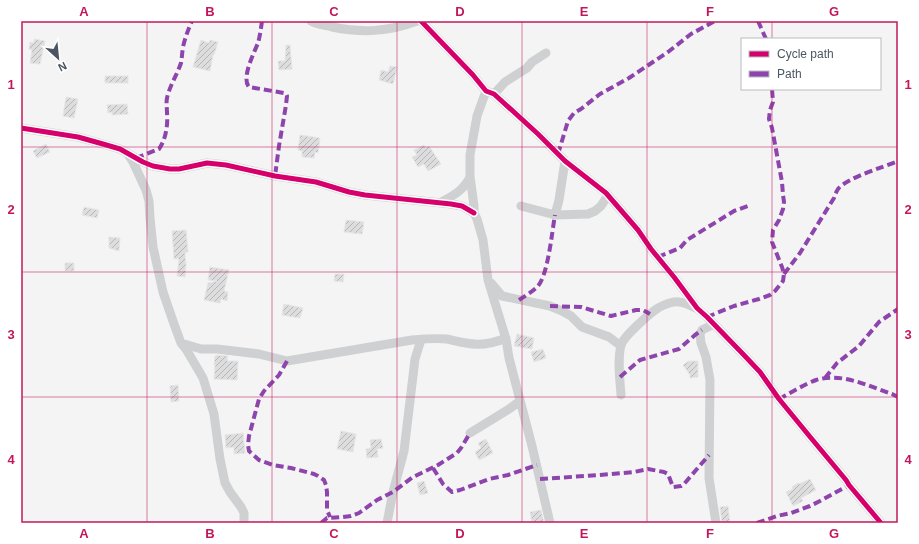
<svg xmlns="http://www.w3.org/2000/svg" width="919" height="544" viewBox="0 0 919 544" font-family="Arial,sans-serif">
<style>
.building{fill:url(#building-hatch);stroke:#e5e6e7}
.lines{fill:none;stroke-linecap:round;stroke-linejoin:round}
.street{stroke:#ced0d2;stroke-width:9}
.quiet{stroke:#8e44ad;stroke-width:4;stroke-dasharray:8 4;stroke-linecap:butt}
.cycleway-casing{stroke:#fff;stroke-width:8}
.cycleway{stroke:#d6006c;stroke-width:5}
.grid{fill:none;stroke:#c2185b;stroke-width:1;stroke-opacity:0.55}
.neatline{fill:none;stroke:#c2185b;stroke-width:1.5}
.grid-label{font-size:13px;text-anchor:middle;font-weight:bold;fill:#c2185b}
</style>
<defs>
<pattern id="building-hatch" width="6" height="6" patternUnits="userSpaceOnUse"><rect width="6" height="6" fill="#ddddde"/><path d="M-1 1l2-2M0 6l6-6M5 7l2-2" fill="none" stroke="#b5b6b7"/></pattern>
</defs>
<rect width="100%" height="100%" fill="#f4f4f4"/>
<!-- building -->
<path class="building" d="M34,39L45,41L40,64L30,63L32,50L29,49L30,42L34,43Z
M201,40L209,43L210,40L218,42L214,55H213L210,71L193,67Z
M286,45H290L292,69L279,70L278,61H285Z
M390,66L397,67L393,84L379,80L381,70L388,72Z
M105,76H128V83H105Z
M66,97L78,99L74,118L63,116Z
M127,104L128,114L112,115V112L108,113L107,105Z
M300,135L320,138L318,153L315,152L314,158L302,157V151L298,150Z
M46,144L50,152L37,158L33,151Z
M424,145L426,148L429,146L441,164L428,171L424,164L418,167L412,157L417,155L414,150Z
M84,207L99,210L97,218L82,215Z
M346,220L364,222L362,234L344,232Z
M186,230L188,252H185L186,265L185,277L177,276L179,259H174L172,231Z
M109,237L120,238L119,251L109,248Z
M65,263H74V271H65Z
M210,267L229,270L224,291L228,292L227,301L221,299L220,303L204,300L208,283L217,281L208,280Z
M335,274H344L343,282L334,281Z
M284,304L303,308L300,318L282,315Z
M517,334L534,338L532,349L514,346Z
M543,349L546,358L534,362L531,352Z
M217,355L228,356L227,361H238L237,380L214,379L215,365H214L215,356Z
M689,361H698V377L690,378V375L683,365Z
M178,385L179,401L171,402L170,386Z
M341,431L356,434L353,452L337,449Z
M243,433L245,453L234,454V447L226,448L225,435Z
M381,439L383,448L377,449L378,457L367,458L366,449L371,448L370,440Z
M486,439L493,453L479,460L475,452L481,448L478,443Z
M810,479L816,490L801,498L803,501L793,506L786,492L793,489L792,487L798,483L799,484Z
M424,481L428,493L420,495L417,483Z
M728,506L730,523H722L720,507Z
M541,510L544,523H532L530,512Z"/>
<g class="lines">
<!-- street -->
<path class="street" d="M311,21C317,25 325,25 332,27C362,33 388,32 417,21
M421,21L473,75L486,91L494,94L538,134L565,161L606,193L638,230L651,249L674,277L697,308L707,317L742,353L760,372L779,399L811,438L846,480L849,485L881,523
M486,91L477,116L470,155V176L474,206V213L477,219L483,240L488,280L506,339L509,358L532,446L550,523
M494,94L505,82L527,68L532,62L546,53
M21,128L78,137L103,144L120,149L143,162L153,166L170,169H179L207,163L226,165L275,176L316,182L349,192L365,195L451,204L462,206L474,213
M128,154L133,162L146,190L149,201L150,218L153,247L163,292L174,324L181,343L186,349L203,378L214,414L220,459L225,483L230,492L241,507L244,513V523
M440,203C454,195 463,191 470,177
M521,206L555,215L588,214L595,211L601,206L608,195
M555,215L559,200L565,161
M491,283L502,296L550,306L562,311L571,316L582,327L609,337L621,346
M714,324L702,330L700,334L701,343L706,357L710,380L709,478L716,523
M181,343L201,349H217L259,354L287,361L412,340C423,339 436,338 447,339C453,340 459,342 466,343C480,346 492,344 506,338
M621,395C620,379 617,361 621,345C624,336 649,314 658,308C663,305 673,301 679,302C684,302 691,306 696,308
M470,433L509,409L520,401
M387,523L393,492L404,451L415,359L420,343L422,339"/>
<!-- quiet -->
<path class="quiet" d="M262,21C261,28 260,36 258,43C254,53 241,78 249,87L284,93L286,94L287,96L286,105L279,146L275,176
M758,21L766,39
M558,154L568,121L574,113L581,109L600,94L629,78L668,52L691,34L715,21
M136,158L159,149C166,139 168,125 167,113C167,108 166,103 167,98C170,85 177,75 181,63C182,58 182,53 183,47C185,38 188,30 192,21
M658,257L680,248L687,240L734,211L751,205
M784,274L800,253L834,198C835,195 836,192 838,189C846,178 884,167 898,161
M519,300C525,296 532,292 537,287C548,277 552,231 555,215
M550,306L581,307L611,316L636,310H643L650,314
M707,317L734,306L759,299L770,295L775,291L783,281L784,274L782,267L772,242L773,230L779,220L783,209L784,202L783,195L782,182L772,128L769,119L770,110L773,102L772,89
M287,361L279,375L264,391L259,399L249,436L248,445L249,451L259,460L273,465L291,468L314,474L318,476L324,480L326,485L327,492V510L330,517
M620,377L640,360L679,349L695,335L702,330
M825,378L837,363L859,346L879,322L898,309
M779,399C790,393 805,384 816,380C841,372 868,386 892,394L898,397
M433,468L443,484L452,492L460,490L489,479L508,475L537,465
M540,479L600,475L634,472L648,469L664,472L668,474L673,487L681,486L684,484L709,455
M321,523L327,518L343,517L351,516L359,513L377,500L393,492L413,477L438,465L457,453L461,448L470,433
M757,523L777,516L791,513L810,506L820,501L849,485"/>
<defs>
<path id="cycleway" d="M421,21L473,75L486,91L494,94L538,134L565,161L606,193L638,230L651,249L674,277L697,308L707,317L742,353L760,372L779,399L811,438L846,480L849,485L881,523
M21,128L78,137L103,144L120,149L143,162L153,166L170,169H179L207,163L226,165L275,176L316,182L349,192L365,195L451,204L462,206L474,213"/>
</defs>
<!-- cycleway casing -->
<use href="#cycleway" class="cycleway-casing"/>
<!-- cycleway -->
<use href="#cycleway" class="cycleway"/>
</g>
<!-- grid -->
<path class="grid" d="M147,21V523M272,21V523M397,21V523M522,21V523M647,21V523M772,21V39M772,89V523M21,147H898M21,272H898M21,397H898"/>
<!-- border -->
<rect width="919" height="544" fill="none" stroke="#ffffff" stroke-width="44"/>
<!-- legend -->
<rect x="741" y="38" width="140" height="52" fill="#ffffff" stroke="#b7bbc0"/>
<rect x="749" y="51" width="20" height="6" fill="#d6006c" stroke="#b7bbc0"/>
<text x="777" y="58" font-size="12" fill="#4a5661">Cycle path</text>
<rect x="749" y="71" width="20" height="6" fill="#8e44ad" stroke="#b7bbc0"/>
<text x="777" y="78" font-size="12" fill="#4a5661">Path</text>
<!-- north arrow -->
<g transform="translate(58 58) rotate(153)" stroke="#ffffff" stroke-width="3" paint-order="stroke">
<path d="M0-3L7 15L0 10L-7 15Z" fill="#4a5661"/>
<text y="-6" font-size="11" font-weight="bold" text-anchor="middle" fill="#4a5661">N</text>
</g>
<rect x="22" y="22" width="875" height="500" class="neatline"/>
<g class="grid-label">
<text x="84" y="16">A</text>
<text x="210" y="16">B</text>
<text x="334" y="16">C</text>
<text x="460" y="16">D</text>
<text x="584" y="16">E</text>
<text x="710" y="16">F</text>
<text x="834" y="16">G</text>
<text x="11" y="89">1</text>
<text x="908" y="89">1</text>
<text x="11" y="214">2</text>
<text x="908" y="214">2</text>
<text x="11" y="339">3</text>
<text x="908" y="339">3</text>
<text x="11" y="464">4</text>
<text x="908" y="464">4</text>
<text x="84" y="538">A</text>
<text x="210" y="538">B</text>
<text x="334" y="538">C</text>
<text x="460" y="538">D</text>
<text x="584" y="538">E</text>
<text x="710" y="538">F</text>
<text x="834" y="538">G</text>
</g>
</svg>
